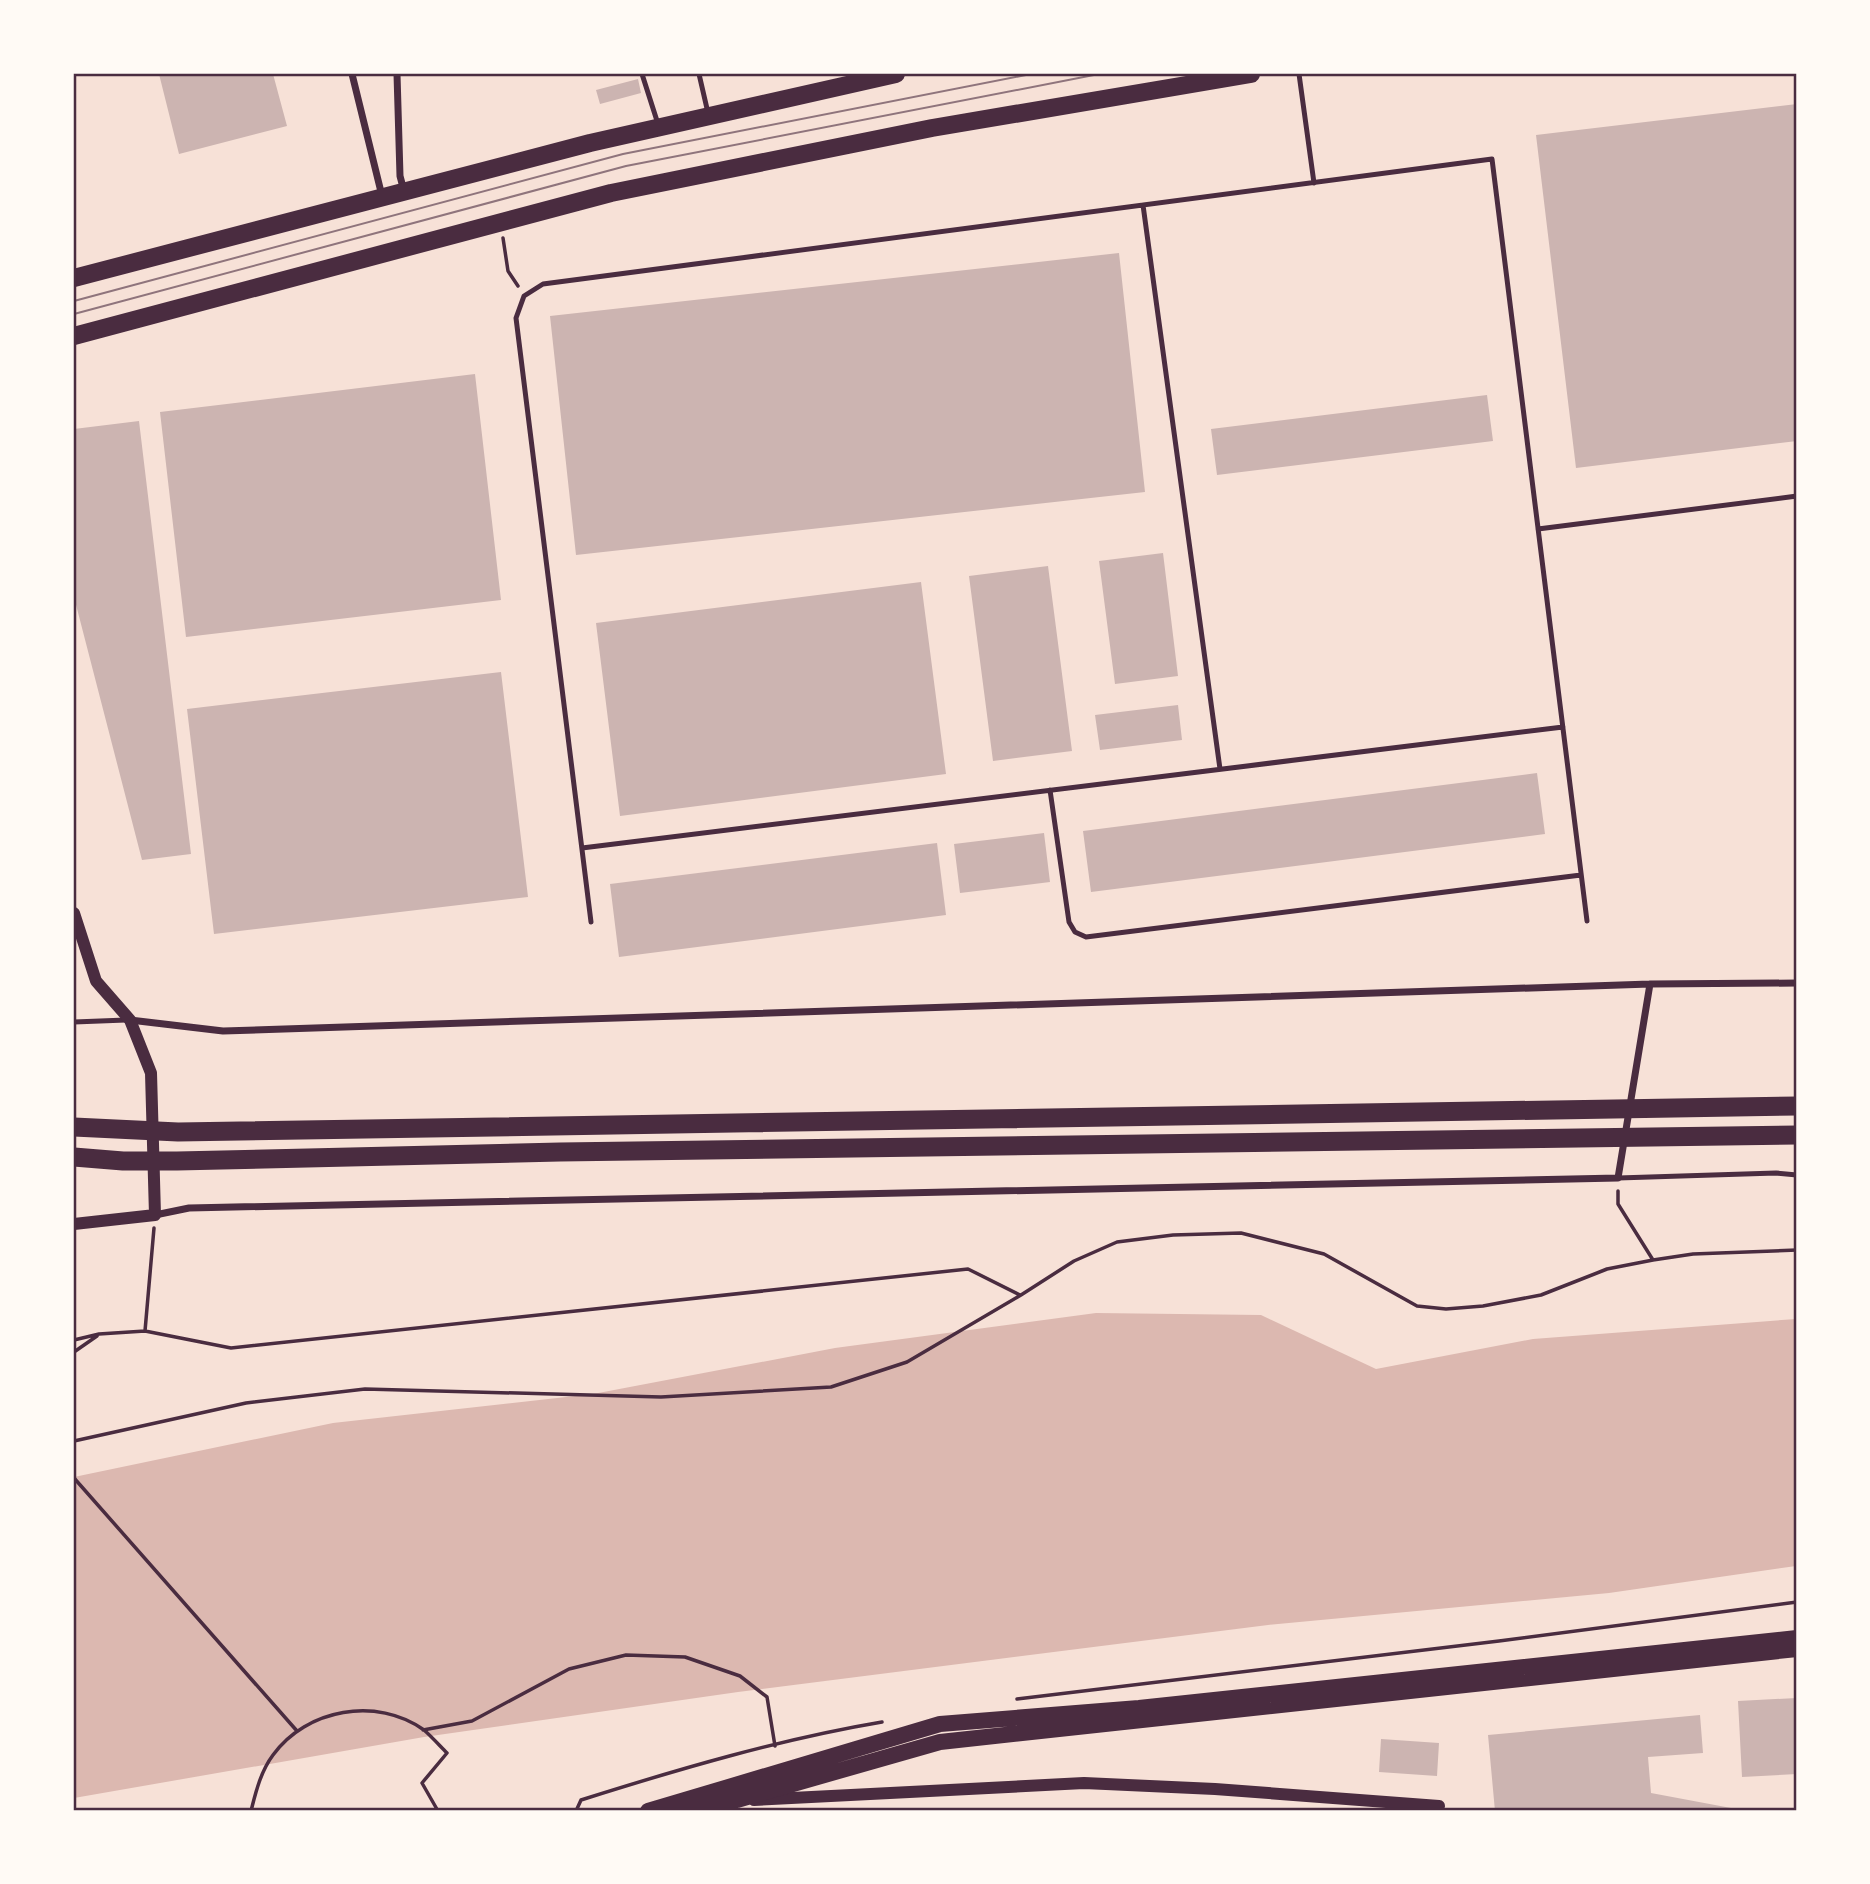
<svg xmlns="http://www.w3.org/2000/svg" width="1870" height="1884" viewBox="0 0 1870 1884" font-family="Roboto,sans-serif">
<style>
.water{fill:#dcb8b0}
.building{fill:#ccb4b1}
.lines{fill:none;stroke-linecap:round;stroke-linejoin:round}
.path{stroke:#4a2c40;stroke-width:3.5}
.service{stroke:#4a2c40;stroke-width:5}
.minor{stroke:#4a2c40;stroke-width:7}
.tertiary{stroke:#4a2c40;stroke-width:12}
.primary{stroke:#4a2c40;stroke-width:16}
.trunk{stroke:#4a2c40;stroke-width:18}
.motorway{stroke:#4a2c40;stroke-width:19}
.tram{stroke:#8f747c;stroke-width:2}
.neatline{fill:none;stroke:#4a2c40;stroke-width:2.5}
</style>
<rect width="100%" height="100%" fill="#f7e1d7"/>
<!-- water -->
<path class="water" d="M1096,1313L1261,1315L1376,1369L1533,1339L1796,1319V1566L1609,1593L1268,1625L738,1692L424,1737L74,1798V1477L333,1423L593,1394L835,1348Z"/>
<!-- building -->
<path class="building" d="M159,74H273L287,126L179,154Z
M638,79L641,93L600,104L596,90Z
M1797,104V441L1576,468L1536,135Z
M1119,253L1145,492L576,555L550,316Z
M475,374L501,600L186,637L160,412Z
M1487,395L1493,441L1217,475L1211,429Z
M139,421L191,854L142,860L74,597V429Z
M1163,553L1178,676L1115,684L1099,561Z
M1048,566L1072,751L993,761L969,576Z
M921,582L946,774L620,816L596,623Z
M501,672L528,897L214,934L187,709Z
M1178,705L1182,740L1100,750L1095,715Z
M1537,773L1545,834L1091,892L1083,831Z
M1044,833L1050,882L960,893L954,844Z
M937,843L946,915L619,957L610,884Z
M1797,1698V1774L1742,1777L1738,1701Z
M1700,1715L1703,1753L1648,1757L1651,1793L1747,1811H1495L1488,1735Z
M1381,1739L1439,1743L1437,1776L1379,1772Z"/>
<g class="lines">
<!-- path -->
<path class="path" d="M503,238L508,271L518,286
M1618,1191V1204L1653,1260
M145,1331L231,1348L968,1269L1020,1295
M74,1340L99,1334L145,1331L154,1228
M74,1352L97,1336
M74,1441L246,1403L365,1389L661,1397L831,1387L907,1362L1021,1295L1074,1261L1117,1242L1173,1235L1241,1233L1324,1254L1417,1306L1446,1309L1483,1306L1541,1295L1607,1269L1653,1260L1693,1254L1797,1250
M74,1478L297,1731
M1017,1699L1499,1641L1797,1602
M423,1730L472,1721L569,1669L626,1655L685,1657L740,1676L767,1697L775,1746
M251,1811C256,1791 261,1771 273,1755C306,1709 377,1696 424,1730C432,1737 440,1746 447,1753L422,1783L438,1811
M576,1811L581,1800C679,1769 781,1739 882,1722"/>
<!-- service -->
<path class="service" d="M642,74L658,124
M699,74L708,113
M1299,74L1314,183
M1143,205L1220,769
M1538,529L1797,496
M1050,790L1069,922L1075,932L1086,937L1581,875
M582,848L1563,727
M591,922L516,318L524,296L543,284L1492,159L1587,921
M74,1022L126,1020
M1618,1178L1776,1173L1797,1175"/>
<!-- minor -->
<path class="minor" d="M352,74L382,196
M397,74L400,176L404,191
M130,1020L223,1031L1650,984L1797,983
M155,1215L189,1208L1618,1178L1650,984"/>
<!-- tertiary -->
<path class="tertiary" d="M74,913L96,981L130,1020L151,1073L155,1215L74,1224
M754,1800L1084,1783L1215,1789L1439,1806"/>
<!-- primary -->
<path class="primary" d="M648,1811L940,1724L1139,1708L1797,1638
M687,1811L737,1800L940,1742L1797,1649"/>
<!-- trunk -->
<path class="trunk" d="M74,278L590,143L896,74
M74,336L611,193L932,128L1251,74"/>
<!-- motorway -->
<path class="motorway" d="M74,1127L178,1132L1797,1106
M74,1157L123,1161H177L560,1152L1797,1135"/>
<!-- tram -->
<path class="tram" d="M74,301L623,154L1031,74
M74,314L626,166L1099,74"/>
</g>
<!-- border -->
<rect width="1870" height="1884" fill="none" stroke="#fffaf5" stroke-width="150"/>
<rect x="75" y="75" width="1720" height="1734" class="neatline"/>
</svg>
